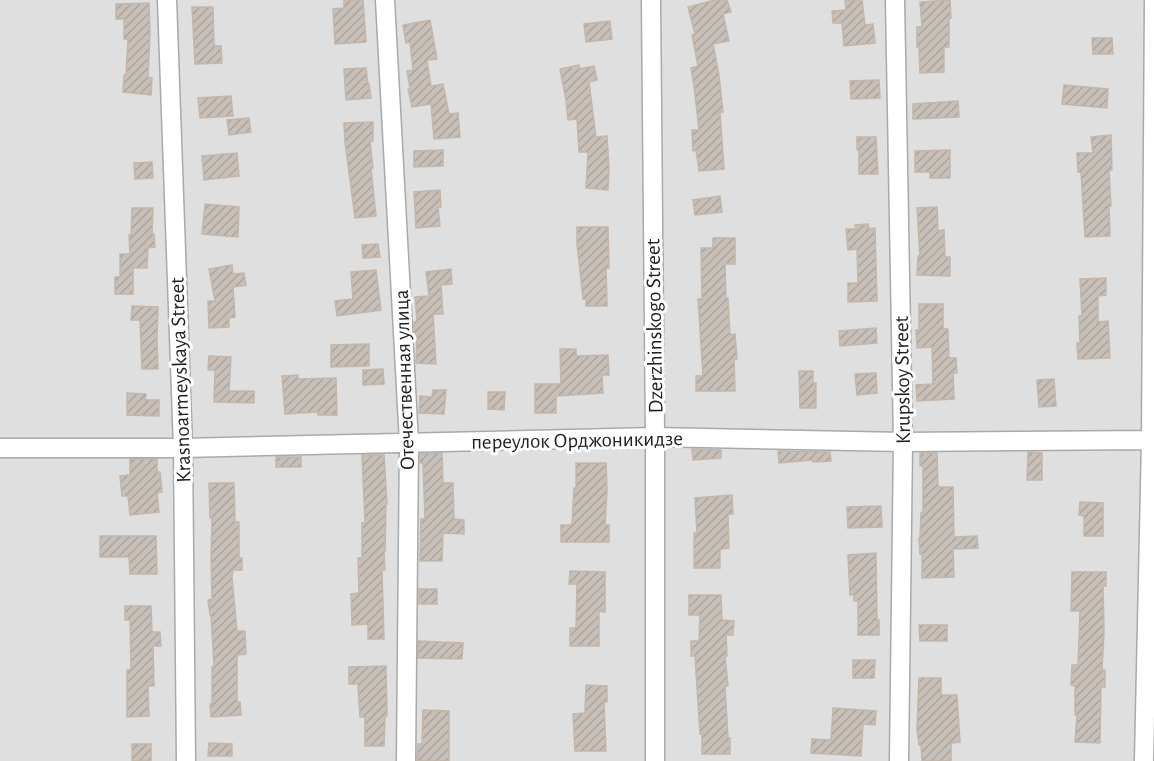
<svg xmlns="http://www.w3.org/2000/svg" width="1154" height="761" viewBox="0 0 1154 761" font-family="'Alegreya Sans',sans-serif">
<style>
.residential{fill:#e0dfdf}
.building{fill:url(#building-hatch);stroke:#c4b6ab;stroke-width:1.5}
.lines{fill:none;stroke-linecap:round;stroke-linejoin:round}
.street-casing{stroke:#a9a9a9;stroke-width:21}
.street{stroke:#fff;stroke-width:18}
.labels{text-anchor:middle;stroke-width:6;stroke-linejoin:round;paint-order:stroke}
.street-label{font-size:21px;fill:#222;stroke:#fff}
</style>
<defs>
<pattern id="building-hatch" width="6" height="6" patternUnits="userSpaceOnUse" patternTransform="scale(1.5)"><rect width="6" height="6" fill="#c7bfb8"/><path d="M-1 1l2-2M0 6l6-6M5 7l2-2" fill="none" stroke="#aba49e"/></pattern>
</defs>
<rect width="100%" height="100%" fill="#f2efe9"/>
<!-- residential -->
<path class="residential" d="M0,0H1154V761H0Z"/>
<!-- building -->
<path class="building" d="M344,0H363L366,42L335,44L333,9L344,8Z
M715,0H727L731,12L723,14L729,41L713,44L719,75L723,112H720L724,169L699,171L696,150L693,151L692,130H699L694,86L691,68L698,66L692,35L695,34L688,7Z
M845,0H862L865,25L873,24L875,43L844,46L842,23H833L832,11L846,10Z
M950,0L951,18H949V47H944V72L920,73L919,47H917V27H922L920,2Z
M149,3L150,33L148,77L152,78L151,95L123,92L124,75H126L128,39H124V19H116V4Z
M192,7H213L214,46H221L222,63L195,64Z
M430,20L437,59L427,60L431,86L443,84L449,114L458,113L460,137L434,139L431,104L412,107L408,89H410L407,71L413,70L410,42L406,43L403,25Z
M610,21L612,39L586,42L584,24Z
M1092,38H1112L1113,54H1093Z
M579,65L580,69L594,66L597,80L589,82L596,137L607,136L609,168L608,190L586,188L588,152H579L577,119L568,120L566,100L560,69Z
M366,68L368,84H369L371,98L346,100L344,69Z
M879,80L880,98L851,99L850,81Z
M1064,85L1108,89L1107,108L1062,104Z
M231,96L233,116L200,118L198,98Z
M958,101L959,117L913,119V104Z
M249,118L251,132L229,135L227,120Z
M373,122V141L370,142L373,168H371L376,216L355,218L345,142L344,123Z
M1111,135L1112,170H1109L1111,206H1109L1110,236L1085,237L1081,172H1078L1077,153H1093L1091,137Z
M857,137H876L878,174H859V150H857Z
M443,150V166L414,167V151Z
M950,150V178H930V172H915V151Z
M237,153L239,176L204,180L202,156Z
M152,162L153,178L135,179L134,163Z
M440,190L441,207H438L440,226L416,228L414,192Z
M720,196L722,212L695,215L693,200Z
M205,204L239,207L238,237L202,234Z
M937,207L938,231L944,230L945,257H950V276L917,275L918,256H920L917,208Z
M132,208H153L152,234H154L155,247L148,248L147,268H133V294H115V277H120V254H130L129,235H131Z
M868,224L869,229L875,228L877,301L848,302V283H858L857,249L848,250L846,229H856L855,225Z
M577,227H608L609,268H606L607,306H586V299H583L577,244Z
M713,238H735V264H725L726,298H728L730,335L735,334L737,359H734L735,391H696V376H703L698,299H702L701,248H713Z
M378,244L380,257L363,258L362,245Z
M232,265L233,274L244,273L246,285L233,287L235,317L229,318V327L209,328L208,301H215L209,269Z
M451,269L452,284L441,285L443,314H433L436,364L416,363L417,336H414V322L417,321L415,297L429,296L426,272Z
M376,270L381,310L337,316L335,301L353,299L351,272Z
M1106,278V295L1098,296V322L1108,321L1110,358L1078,359L1077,343H1080L1079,316H1082L1080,279Z
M919,304H943V329H948L949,358H956L957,373H953L954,399L917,401L916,385L933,384L932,347L917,348L916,330H919Z
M132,306L158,307L157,338L158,369H142L140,320H131Z
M876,328L877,343L840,346L839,331Z
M369,344V366L331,367V345Z
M560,349H576V356L608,355L609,375H602L603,393L556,396V413H535V384H561Z
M209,356L231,357L229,391H254V403L214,402L215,370H208Z
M383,369L384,384L363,385V370Z
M799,371H813V383H816V408H800Z
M876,373L877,393L857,395L855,374Z
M298,375V379L336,378L337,415H318V412L285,414L282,376Z
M1054,379L1056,406L1039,407L1037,380Z
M433,390H446L444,414L419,413L420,396L432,397Z
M488,392H505L504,410L488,409Z
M127,393L146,394L145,400H159V416L127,415Z
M692,449L721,450V458L693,460Z
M778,451L830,452L831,461L813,462V460L779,463Z
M1028,452L1042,453V480H1027Z
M442,453L443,483H453L454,519L464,520V534L443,533L442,561H420L421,519H425L423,463H420V454Z
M920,453H937L938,487H953L954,537L977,536L978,548L953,549L954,577L922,578V554H920L919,538H920L921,513H923V466H920Z
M362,455H384L387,504H386L385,551H384L385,570H382L384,639H368V624L352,625L351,594L359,593L358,558H362V523H365Z
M276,457H301V467H276Z
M130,459H157V472H160L162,492L157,493L159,512L130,515L128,496H122L120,476L130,475Z
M576,463H606L607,490L605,525H609V542H561V525H572L574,488L576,489Z
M209,483H234L235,522H239V558H242V570H233L232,577L237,631H245L246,654L237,655V702H240L241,715L211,717L210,704H212V667H214L211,615H210L208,600L212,599L211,559L212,518H210Z
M732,495L733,514H728L729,548L720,549V568H694V533H697L695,498Z
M1080,502L1103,503V536H1084V516L1079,515Z
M881,506L882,527L848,528L847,507Z
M100,536H156L157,574H130L129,557H100Z
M876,553L877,620H879V635H858V601H854V595H850L848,555Z
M570,571L605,572V612L599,611V646H570V628H576L577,584H569Z
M1072,572H1106V586H1103L1104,631L1102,670H1105V687H1101L1100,743L1075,742L1077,715H1075V686L1071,685L1072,665H1078L1080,611H1071Z
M419,589H437V604H419Z
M689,595H721L722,620L734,621L733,635H726L727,656H725L728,686H725L728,738H730V754H702V734H700L695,656H691V641H699L700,615H689Z
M125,606H151L152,632H160L161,646H153L154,686H148L149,716L127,717V670L131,669L130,620H125Z
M919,625H947V641H920Z
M418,641L463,643L462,659L418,658Z
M853,660H875L874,678H853Z
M386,666L387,716H385L384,746H365V717H360L358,684H349V667Z
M919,678H941V695H957L960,742L951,743V761H922L921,745H919L917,729Z
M586,685L607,686V702H604L606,751H575L573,714L585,713Z
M833,708L876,711L875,725L863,724L861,756L811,753L812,739L831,740Z
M423,710L449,711V761H417L418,744H422Z
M209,743L232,744V756H208Z
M132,744H151V761H132Z"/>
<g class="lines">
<defs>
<path id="street" d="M167,0L183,448L186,761
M385,0L409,443L406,761
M651,0L655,437V761
M895,0L903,442L899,761
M0,448H183L655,437L903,442L1154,440
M1144,761L1151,440L1154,0"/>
</defs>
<!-- street casing -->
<use href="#street" class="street-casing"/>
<!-- street -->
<use href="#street" class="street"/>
</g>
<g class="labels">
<!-- street labels -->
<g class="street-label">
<text transform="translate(654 326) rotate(-91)" y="7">Dzerzhinskogo Street</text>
<text transform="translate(180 380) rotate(-92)" y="7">Krasnoarmeyskaya Street</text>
<text transform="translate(404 380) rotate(-92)" y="7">Отечественная улица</text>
<text transform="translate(902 380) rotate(-91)" y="7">Krupskoy Street</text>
<text transform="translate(577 440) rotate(-1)" y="7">переулок Орджоникидзе</text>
</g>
</g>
</svg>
